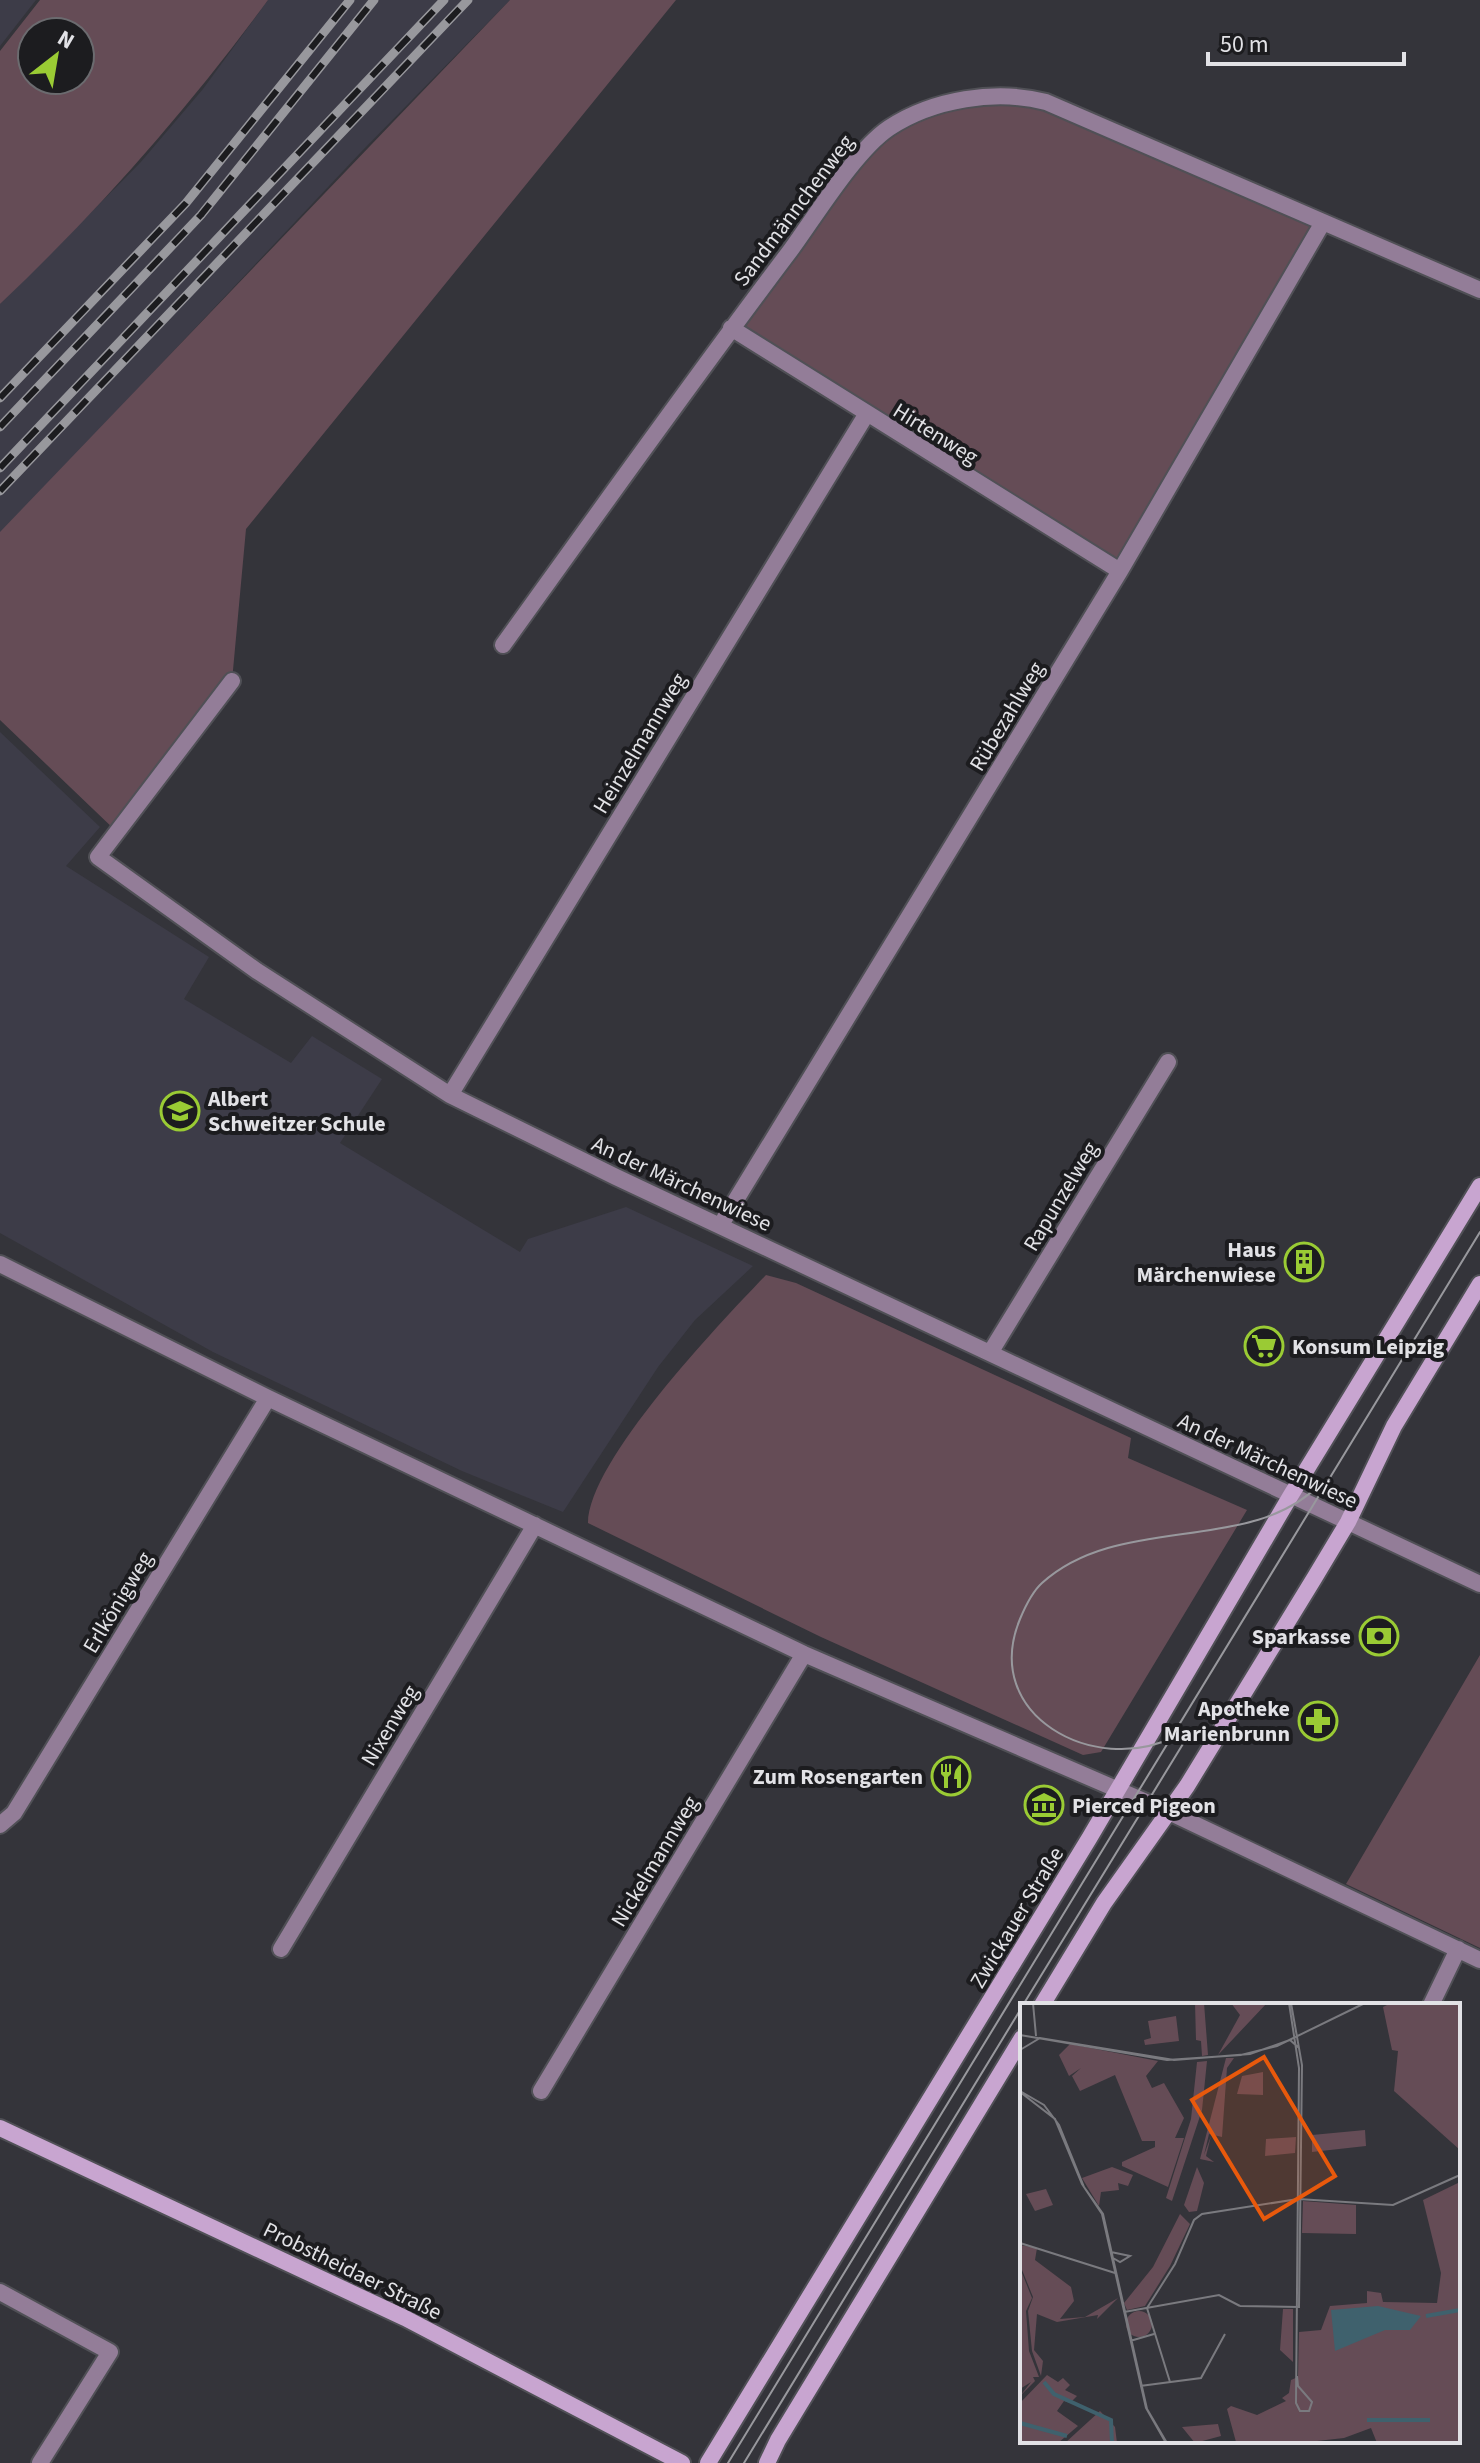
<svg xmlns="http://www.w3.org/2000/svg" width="1480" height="2463" viewBox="0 0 1480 2463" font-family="'Source Sans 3',sans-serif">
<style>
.built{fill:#3d3c48}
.green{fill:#654c56;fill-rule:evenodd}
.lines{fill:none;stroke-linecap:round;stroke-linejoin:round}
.street-casing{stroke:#505056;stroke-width:20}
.secondary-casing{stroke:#505056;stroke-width:20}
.street{stroke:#937d98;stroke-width:16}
.secondary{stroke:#c8a5d0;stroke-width:16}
.tram{stroke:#98989d;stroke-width:2}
.rail-casing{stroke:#98989d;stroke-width:9}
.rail{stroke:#1c1c1f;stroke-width:6;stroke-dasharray:18;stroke-linecap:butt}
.labels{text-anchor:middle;stroke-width:8;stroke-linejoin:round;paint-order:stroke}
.street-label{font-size:22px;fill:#e2e2e6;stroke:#1c1c1f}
.poi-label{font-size:22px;font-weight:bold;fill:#e2e2e6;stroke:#1c1c1f;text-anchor:end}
.inset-river{fill:none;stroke:#3f616d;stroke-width:4}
.inset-road{fill:none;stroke:#7a7a7f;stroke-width:2}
.view{fill:#e8590c;fill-opacity:0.15;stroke:#e8590c;stroke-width:4}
.inset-edge{fill:none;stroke:#e2e2e6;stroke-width:4}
</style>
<rect width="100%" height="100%" fill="#34343a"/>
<!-- built -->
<path class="built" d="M0,0H36L0,46Z
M268,0H510L361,152L0,535V304L140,163L203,89Z
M0,732L100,827L66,866L209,957L184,999L291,1063L312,1036L382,1079L340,1143L520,1252L528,1239L626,1207L753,1266L695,1320L658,1367L563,1512L462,1471L213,1352L0,1233Z"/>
<!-- green -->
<path class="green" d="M40,0H268C187,110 99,210 0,304V51ZM32,32H80V80H32Z
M510,0H676L246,529L232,681L117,832L0,720V532Z
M1022,96L1322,224L1120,571L731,328L872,141L912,116Z
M766,1275L796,1283L1131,1438L1128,1458L1247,1510L1101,1752L1083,1755L821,1637L588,1523C589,1460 721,1322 766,1275Z
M1480,1655V1948L1346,1884Z"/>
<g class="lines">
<defs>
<path id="street" d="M731,328L1120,571
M503,645C598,513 692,381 790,251C815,217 855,151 889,128C933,99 996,89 1046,102L1480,290
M232,681L98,857L257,971L450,1095L616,1177L1480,1584
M450,1095L866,415
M720,1226L1120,571L1322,224
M0,1264L268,1398L804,1654L1167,1811L1480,1960
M990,1353L1168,1062
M0,1825L14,1813L268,1398
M281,1949L535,1525
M1431,2005L1458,1949
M541,2091L804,1654
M0,2292L110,2352L40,2463"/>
<path id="secondary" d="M1042,2005L1104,1903L1187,1786L1315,1577L1348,1522L1394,1426L1480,1284
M0,2128L405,2318L682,2463
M708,2463L1090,1837L1291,1495L1480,1186
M767,2463L778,2440L1022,2038"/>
</defs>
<!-- street casing -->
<use href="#street" class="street-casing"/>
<!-- secondary casing -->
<use href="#secondary" class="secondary-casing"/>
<!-- street -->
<use href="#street" class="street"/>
<!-- secondary -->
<use href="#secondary" class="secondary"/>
<!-- tram -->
<path class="tram" d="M1174,1737C1095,1776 980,1716 1020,1619C1025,1607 1032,1592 1042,1583C1120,1512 1252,1556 1321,1483
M1023,2005L1186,1739
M728,2463L1480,1232
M744,2463L1022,2007"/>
<defs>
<path id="rail" d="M0,398L186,203L350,0
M0,427L201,215L374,0
M0,468L444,0
M0,491L468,0"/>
</defs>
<!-- rail casing -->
<use href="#rail" class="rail-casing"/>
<!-- rail -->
<use href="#rail" class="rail"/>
</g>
<!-- icons -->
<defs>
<symbol id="school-ring" viewBox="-11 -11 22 22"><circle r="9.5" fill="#1c1c1f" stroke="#9acb34" stroke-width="1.5"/><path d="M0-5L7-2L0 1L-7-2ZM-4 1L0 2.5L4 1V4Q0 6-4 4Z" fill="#9acb34"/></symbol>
<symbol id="building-ring" viewBox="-11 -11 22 22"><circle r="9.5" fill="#1c1c1f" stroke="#9acb34" stroke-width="1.5"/><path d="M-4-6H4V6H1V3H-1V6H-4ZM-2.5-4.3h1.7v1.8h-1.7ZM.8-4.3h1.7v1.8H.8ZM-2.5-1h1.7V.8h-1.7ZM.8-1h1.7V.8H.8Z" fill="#9acb34"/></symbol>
<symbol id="supermarket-ring" viewBox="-11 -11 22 22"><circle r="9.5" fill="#1c1c1f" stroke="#9acb34" stroke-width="1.5"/><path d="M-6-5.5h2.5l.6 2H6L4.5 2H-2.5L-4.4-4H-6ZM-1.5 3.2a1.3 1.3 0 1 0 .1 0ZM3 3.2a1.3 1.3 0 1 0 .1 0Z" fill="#9acb34"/></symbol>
<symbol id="bank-ring" viewBox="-11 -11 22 22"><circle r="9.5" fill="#1c1c1f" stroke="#9acb34" stroke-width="1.5"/><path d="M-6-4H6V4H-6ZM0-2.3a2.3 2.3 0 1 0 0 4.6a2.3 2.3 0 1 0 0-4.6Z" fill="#9acb34"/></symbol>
<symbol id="pharmacy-ring" viewBox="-11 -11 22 22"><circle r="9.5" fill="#1c1c1f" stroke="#9acb34" stroke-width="1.5"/><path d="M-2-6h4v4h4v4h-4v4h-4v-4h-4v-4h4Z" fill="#9acb34"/></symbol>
<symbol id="restaurant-ring" viewBox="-11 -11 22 22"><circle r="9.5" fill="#1c1c1f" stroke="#9acb34" stroke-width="1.5"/><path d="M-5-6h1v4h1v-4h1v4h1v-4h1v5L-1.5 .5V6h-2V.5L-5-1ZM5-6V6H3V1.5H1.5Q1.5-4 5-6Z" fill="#9acb34"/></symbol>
<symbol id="museum-ring" viewBox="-11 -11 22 22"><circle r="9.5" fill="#1c1c1f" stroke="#9acb34" stroke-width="1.5"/><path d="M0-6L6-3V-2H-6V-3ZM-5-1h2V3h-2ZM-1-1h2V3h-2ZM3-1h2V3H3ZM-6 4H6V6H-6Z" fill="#9acb34"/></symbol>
</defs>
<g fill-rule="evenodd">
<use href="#school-ring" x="158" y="1089" width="44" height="44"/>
<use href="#building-ring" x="1282" y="1240" width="44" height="44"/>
<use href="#supermarket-ring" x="1242" y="1324" width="44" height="44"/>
<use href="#bank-ring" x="1357" y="1614" width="44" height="44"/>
<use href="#pharmacy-ring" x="1296" y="1699" width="44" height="44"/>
<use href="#restaurant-ring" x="929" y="1754" width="44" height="44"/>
<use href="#museum-ring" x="1022" y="1783" width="44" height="44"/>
</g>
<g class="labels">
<!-- street labels -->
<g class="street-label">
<text transform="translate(793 210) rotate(-53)" y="8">Sandmännchenweg</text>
<text transform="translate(936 433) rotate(32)" y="8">Hirtenweg</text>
<text transform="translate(1006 716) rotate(-59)" y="8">Rübezahlweg</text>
<text transform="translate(639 743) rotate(-59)" y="8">Heinzelmannweg</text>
<text transform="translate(682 1183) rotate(25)" y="8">An der Märchenwiese</text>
<text transform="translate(1060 1196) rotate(-59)" y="8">Rapunzelweg</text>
<text transform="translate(1268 1460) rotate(25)" y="8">An der Märchenwiese</text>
<text transform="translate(117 1602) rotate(-59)" y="8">Erlkönigweg</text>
<text transform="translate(389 1725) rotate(-59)" y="8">Nixenweg</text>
<text transform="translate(654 1861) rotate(-59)" y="8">Nickelmannweg</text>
<text transform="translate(1016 1917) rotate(-59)" y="8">Zwickauer Straße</text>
<text transform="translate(353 2270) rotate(26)" y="8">Probstheidaer Straße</text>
</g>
<!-- poi labels -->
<g class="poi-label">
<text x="208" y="1106" text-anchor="start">Albert<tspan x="208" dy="25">Schweitzer Schule</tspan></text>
<text x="1276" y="1257">Haus<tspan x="1276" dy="25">Märchenwiese</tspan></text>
<text x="1292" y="1354" text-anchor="start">Konsum Leipzig</text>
<text x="1351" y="1644">Sparkasse</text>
<text x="1290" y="1716">Apotheke<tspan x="1290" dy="25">Marienbrunn</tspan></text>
<text x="923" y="1784">Zum Rosengarten</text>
<text x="1072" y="1813" text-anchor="start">Pierced Pigeon</text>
</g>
</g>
<!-- overview -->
<g transform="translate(1020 2003)">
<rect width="440" height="440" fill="#34343a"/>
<path d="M175,0H184L188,52L182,53L181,38L176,37ZM211,0H247L198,52L220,12ZM371,0H440V147L374,88L378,48L372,47L363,4ZM156,13L159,38L125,42L124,37L131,35L128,18ZM50,41L138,58L126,73L132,85L144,80L164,115L155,135H164L148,184L102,163V159L135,144V138H122L95,72L60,88L52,73L61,65L49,73L39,52ZM206,55H214L207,65L202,134L189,131L184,152L191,133L186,153L194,159L180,156ZM187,58L182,107L152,198L146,195L171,116L177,59ZM243,69V92L217,91L222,73ZM345,127L346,143L292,149V132ZM276,134L275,150L245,153L246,136ZM92,164L113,172L108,183L98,180L99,187L81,189L79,203L62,175ZM177,164L184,180L177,208L169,209L164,202ZM440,179V440H357L351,425L324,435L279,440L216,439L207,406L211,403L237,412L266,398L262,395L269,390L271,377L278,374L279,329L301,327L310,303L347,300V288L361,290L363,299L417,300L421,270L403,197ZM26,186L33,202L15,208L6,191ZM283,198L336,202V231L282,230ZM160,211L170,221L150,263L125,303L107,307L104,300L133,264ZM0,242L17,245L15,257L51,284L54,298L40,316L65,314L98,295L77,316L78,312L37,319L17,311L14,347L23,358L21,373L12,348L8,308L13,294L0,262ZM0,265L12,295L6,308L9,348L19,374H13L15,378L0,393L11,379L0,386ZM263,306H273V359L260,347ZM106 321a13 13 0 1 1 26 0a13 13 0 1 1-26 0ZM27,372L38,379L43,375L50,382L45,387L57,393L50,400L44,398L37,408L58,423L38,440H0V400ZM80,408L95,424L97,440H45ZM198,421L201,433L175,440L162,424Z" fill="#654c56"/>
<path d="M358,303L401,313L390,327H365L315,348L311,307Z" fill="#3f616d"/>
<path class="inset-river" d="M406,313L440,307M24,379L34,391L91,417L92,440M347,417H410M0,420L47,433"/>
<path class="inset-road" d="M13,0L16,33M269,0L279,65L276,400L280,408H289L292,399L278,383L277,373M0,32L147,57L221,52L257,43L345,0M0,47L20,35L154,57L230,51L270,37L279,45M0,88L24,102L39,122L64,184L83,211L127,406L147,440M0,89L35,116L62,181L82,211L126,405L146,440M0,240L95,270M91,249L110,253L100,259L93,255M220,303L279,304L282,62L271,0M127,305L155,261L174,217L182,211L278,196L373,202L440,172M127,305L150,379M104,309L199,292L220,303M110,338L134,331M120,383L181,375L205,331"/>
<path class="view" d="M244,54L315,173L244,216L172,97Z"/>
<rect width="440" height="440" class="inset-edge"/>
</g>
<!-- north arrow -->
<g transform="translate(56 56) rotate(31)"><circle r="38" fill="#1c1c1f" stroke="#6b6b6f" stroke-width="2"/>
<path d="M0-6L14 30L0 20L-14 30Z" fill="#9acb34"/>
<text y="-12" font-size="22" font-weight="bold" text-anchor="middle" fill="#e2e2e6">N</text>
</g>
<!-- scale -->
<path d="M1208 52v12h196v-12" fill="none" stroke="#e2e2e6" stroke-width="4"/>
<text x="1220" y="52" font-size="24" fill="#e2e2e6" stroke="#1c1c1f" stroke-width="6" paint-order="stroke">50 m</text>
</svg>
